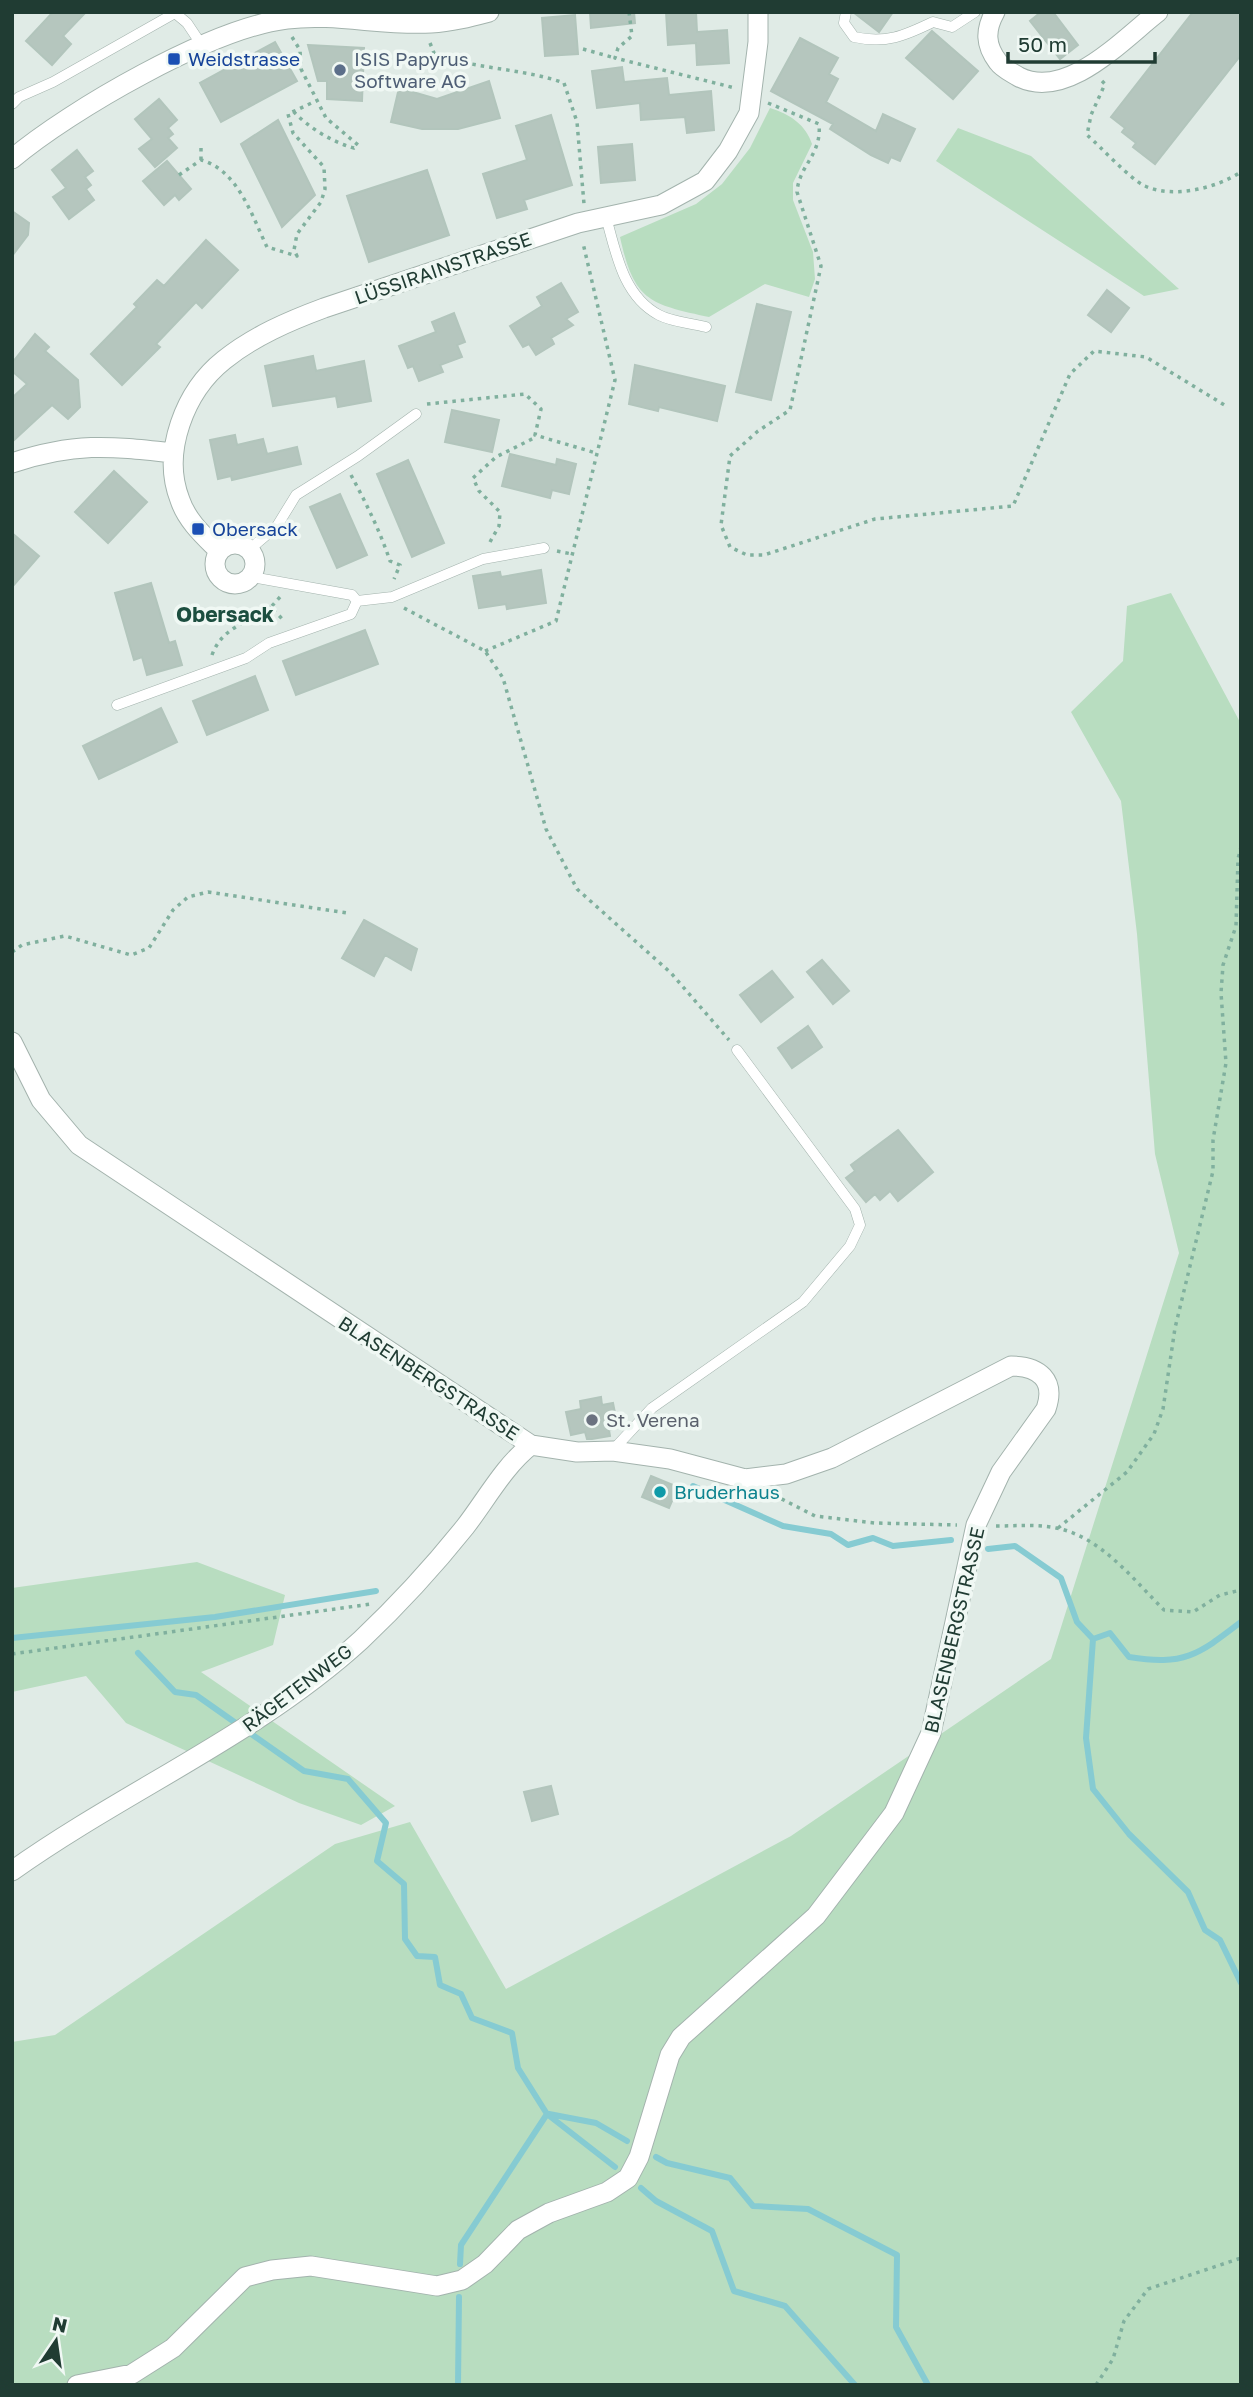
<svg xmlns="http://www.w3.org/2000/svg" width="1253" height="2397" viewBox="0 0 1253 2397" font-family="'Golos Text',sans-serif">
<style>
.green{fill:#b8ddc0}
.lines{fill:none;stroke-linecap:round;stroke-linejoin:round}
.stream{stroke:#86cbd2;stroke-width:6}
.building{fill:#b5c6be;stroke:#b2c5bc;stroke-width:2}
.service-casing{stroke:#a3b3ad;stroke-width:11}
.minor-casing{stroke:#a3b3ad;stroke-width:21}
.path{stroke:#80b09e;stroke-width:3.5;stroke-dasharray:3.5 5;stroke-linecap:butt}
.service{stroke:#fff;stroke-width:10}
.minor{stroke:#fff;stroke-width:19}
.transit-dot{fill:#1a4fb4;stroke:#f0f8f4;stroke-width:2.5}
.service-dot{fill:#5c6f8a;stroke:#f0f8f4;stroke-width:2.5}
.worship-dot{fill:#6b7280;stroke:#f0f8f4;stroke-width:2.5}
.culture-dot{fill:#0f9aa8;stroke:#f0f8f4;stroke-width:2.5}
.labels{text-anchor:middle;stroke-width:7;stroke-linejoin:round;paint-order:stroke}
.transit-label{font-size:19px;fill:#164399;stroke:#f0f8f4;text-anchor:start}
.service-label{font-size:19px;fill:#4e5e75;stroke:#f0f8f4;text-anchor:start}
.street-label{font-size:19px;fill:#203c33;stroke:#f0f8f4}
.worship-label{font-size:19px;fill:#5b616d;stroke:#f0f8f4;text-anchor:start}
.culture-label{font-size:19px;fill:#0d838f;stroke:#f0f8f4;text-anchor:start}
.neighbourhood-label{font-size:21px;font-weight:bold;fill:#1c4e3f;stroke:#f0f8f4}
</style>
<rect width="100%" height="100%" fill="#e0ebe6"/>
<!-- green -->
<path class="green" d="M770,108C790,114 806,125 812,144L793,183V200L813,252L815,279L809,297L765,284L709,317C649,304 634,301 620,237L696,204L722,184L750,148Z
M958,128L1031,156L1179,289L1144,296L936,161Z
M1171,593L1241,724V2385H12V2042L55,2035L335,1844L410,1822L506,1989L791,1836L1051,1659L1179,1253L1155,1154L1137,934L1121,801L1071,712L1123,661L1127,606Z
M197,1562L285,1595L273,1645L201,1672L395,1806L361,1825L299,1803L126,1723L86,1676L12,1692V1588Z"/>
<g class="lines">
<!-- stream -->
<path class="stream" d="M693,1486L783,1526L831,1534L848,1545L873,1538L893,1546L951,1540
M988,1549L1015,1546L1061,1578L1077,1622L1093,1639L1086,1738L1093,1789L1129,1834L1188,1892L1205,1930L1220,1940L1241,1983
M12,1638L215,1617L376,1591
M1093,1639L1110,1633L1129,1657C1184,1666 1198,1655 1241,1622
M138,1653L175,1692L196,1695L304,1771L348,1779L386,1823L377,1861L404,1884L405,1939L417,1956L435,1957L440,1985L461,1994L472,2018L512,2033L518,2068L547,2114L615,2167
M549,2114L596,2123L627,2141
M656,2157L667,2163L730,2178L753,2206L808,2209L897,2255L896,2327L928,2385
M641,2188L656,2201L712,2231L734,2291L785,2306L855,2385
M460,2264L461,2245L547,2114
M458,2385L459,2297"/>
</g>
<!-- building -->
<path class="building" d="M53,12H86L63,36L71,44L52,65L26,41Z
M590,12H634L635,23L591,28Z
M666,12H696L697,32L727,30L729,63L697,65L696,43L668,45Z
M853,12H893L879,32Z
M1041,12H1053L1078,45L1060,59L1030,21Z
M1193,12H1241V55L1155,164L1133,147L1136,143L1122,132L1125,128L1111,117Z
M575,15L578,54L545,56L542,18Z
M932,31L978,71L953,99L906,58Z
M800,38L838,58L829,74L838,79L826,102L876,131L883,114L915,129L900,161L891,157L888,163L871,155L830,129L833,124L771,91Z
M275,42L297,81L221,122L200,83Z
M308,45L364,48L362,101L327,99V81H318Z
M622,67L624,82L667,78L669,95L711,91L714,130L687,133L685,117L641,120L640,103L597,108L592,71Z
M489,81L500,118L458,129H422L391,122L399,88L437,99Z
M159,99L177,120L168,128L173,134L168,138L177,148L155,167L139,149L152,139L135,119Z
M551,115L572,185L524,200L527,209L497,218L483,174L527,160L516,126Z
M278,120L315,195L282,227L241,144Z
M632,144L635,180L601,183L598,147Z
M77,150L93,171L85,177L91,185L86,189L94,200L69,219L53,197L66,188L52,170Z
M167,161L191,189L179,200L175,195L164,205L143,181Z
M427,170L449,235L369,262L347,196Z
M12,211L29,223L28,235L12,256Z
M206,240L238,270L202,308L196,302L156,344L160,347L122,385L91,354L137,307L134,304L157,280L164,286Z
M561,283L578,312L566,319L573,325L551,338L554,344L536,355L529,344L523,347L510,326L542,306L537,297Z
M1107,290L1129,308L1111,332L1088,315Z
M757,304L791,312L771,400L736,392Z
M454,313L465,342L457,345L462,357L440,365L443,372L419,381L413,366L408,368L399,346L436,332L432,322Z
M35,334L49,347L45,351L78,380L80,407L68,419L52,405L12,442V398L27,384L12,371V363Z
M313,356L316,371L364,361L371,401L338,407L336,396L273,406L265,366Z
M635,365L725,386L717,421L659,407L658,411L629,404Z
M452,410L499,420L492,452L445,442Z
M235,435L237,445L263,439L267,454L297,447L301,464L232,480L231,476L218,479L210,440Z
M510,454L556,465L557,459L576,464L569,494L552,490L550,498L502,486Z
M408,460L444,543L412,557L377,474Z
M114,471L147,502L108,543L75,512Z
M340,494L367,555L337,568L310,507Z
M12,533L39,556L12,587Z
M541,570L546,603L507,609L506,604L479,608L473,576L500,572L501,577Z
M151,583L169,643L175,641L182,665L147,675L142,657L134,660L115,593Z
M365,630L378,664L296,695L283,661Z
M255,676L268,710L207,735L193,701Z
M161,708L177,742L99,779L83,746Z
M364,920L417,949L411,970L385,955L374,976L342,958Z
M822,960L849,991L833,1004L807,972Z
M772,971L793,997L761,1022L740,995Z
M808,1026L822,1047L792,1068L778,1048Z
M898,1130L933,1172L898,1201L890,1191L880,1200L875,1194L866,1202L846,1178L855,1171L851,1165Z
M601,1397L602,1405L613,1403L618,1428L609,1430L610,1436L592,1439H587L585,1432L571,1435L566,1412L581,1409L580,1401Z
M651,1476L678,1487L669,1508L642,1497Z
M551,1786L558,1814L532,1821L524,1792Z"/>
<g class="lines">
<defs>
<path id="service" d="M846,12L844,23L854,37C886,44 904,36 933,22L952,27L975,12
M12,104L19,97L53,82L175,13L187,23L203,47
M606,217C616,253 623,296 659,315C672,322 691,323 706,327
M250,549L277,526L296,495L358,456L416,414
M252,577L352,595L357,601
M357,601L392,597L483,559L544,548
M117,705L246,658L269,643L351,614L357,601
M613,1450L652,1408L803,1302L850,1246L860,1225L855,1209L737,1050"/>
<path id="minor" d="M995,12C985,30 985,45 998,62C1003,69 1011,72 1019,77C1067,101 1123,39 1158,12
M12,159C70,110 212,28 287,19C335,13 383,26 431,23C451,22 470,17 489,12
M12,463C75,442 109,446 173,453
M215 564a20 20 0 1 1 40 0a20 20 0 1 1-40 0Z
M219,551C204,536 187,521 180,500C161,452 185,391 224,360C254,336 289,321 324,308L578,223L661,205L705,181L728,151L749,113L758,42V12
M12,1042L41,1100L79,1145L531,1445L577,1452L613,1451L670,1459L745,1479L786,1474L832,1458L1011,1366C1039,1366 1056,1380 1046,1409L1001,1472L976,1525L931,1733L894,1813L816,1916L681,2037L670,2055L639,2157L628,2178L607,2192L549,2213L518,2230L485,2264L462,2280L437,2286L311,2266L272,2270L245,2277L173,2348L132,2374L77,2385
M12,1871C126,1790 257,1735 361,1640C398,1605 433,1567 465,1527C486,1500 504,1466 531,1445"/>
</defs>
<!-- service casing -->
<use href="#service" class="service-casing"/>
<!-- minor casing -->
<use href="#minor" class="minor-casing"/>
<!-- path -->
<path class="path" d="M629,12L632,36L618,48L615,58L735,88
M292,37L300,50L301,69L326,118L358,145L354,148C332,142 309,128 293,111
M430,43L434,53C470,69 523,68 564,83L577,122L584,204
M583,49L615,58
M1102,81L1105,84L1091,115L1087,135C1101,147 1131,180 1145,186C1174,199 1216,188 1241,172
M768,103L819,124C822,155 799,165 797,192L821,266L790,410L758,431L730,456L721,525L730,547L747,555H764L875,519L1013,506L1070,374L1094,351L1146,357L1226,406
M201,148V160
M179,175L201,160C238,170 252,216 267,247L297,256L294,250L297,234L321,202L325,189L324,167L293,133L288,114L318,100
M427,404L525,394L541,409L535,435L596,453
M351,475C366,503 380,531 390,561L400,565L394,579
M490,542L499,526L500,512L479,491L473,478L496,457L536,437
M557,551L572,554
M280,597L271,607L285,622
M404,608L485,651L503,678L546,829L577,889L671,973L729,1040
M485,651L556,621L615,380L583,243
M212,655C222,627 249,622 271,607
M12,952L22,945L65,936L131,955L149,948L173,910L188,897L208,892L347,913
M774,1495L815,1516L875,1523L957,1525
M996,1526C1017,1526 1036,1524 1056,1528C1100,1536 1134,1580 1164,1610L1193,1612L1220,1595L1241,1590
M1058,1528L1127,1472L1154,1434L1163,1409L1175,1328L1213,1171V1140L1226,1063L1221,993L1223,965L1236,926L1238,859L1241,847
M12,1654L371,1604
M1096,2385L1113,2359L1124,2321L1148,2289L1241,2258"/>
<!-- service -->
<use href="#service" class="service"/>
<!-- minor -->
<use href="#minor" class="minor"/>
</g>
<!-- markers -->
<g class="transit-dot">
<rect x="167" y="52" width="14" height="14" rx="3.5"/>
<rect x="191" y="522" width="14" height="14" rx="3.5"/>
</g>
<circle class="service-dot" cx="340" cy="70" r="7"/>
<circle class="worship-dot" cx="592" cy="1420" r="7"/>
<circle class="culture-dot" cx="660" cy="1492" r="7"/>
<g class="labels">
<!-- transit labels -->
<g class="transit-label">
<text x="188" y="66">Weidstrasse</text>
<text x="212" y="536">Obersack</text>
</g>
<!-- service labels -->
<g class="service-label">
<text x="354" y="66">ISIS Papyrus<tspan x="354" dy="22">Software AG</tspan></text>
</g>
<!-- street labels -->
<g class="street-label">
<text transform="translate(443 268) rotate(-19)" y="7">LÜSSIRAINSTRASSE</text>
<text transform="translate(429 1378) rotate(33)" y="7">BLASENBERGSTRASSE</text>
<text transform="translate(954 1630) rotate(-77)" y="7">BLASENBERGSTRASSE</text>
<text transform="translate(297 1688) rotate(-37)" y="7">RÄGETENWEG</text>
</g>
<!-- worship labels -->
<g class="worship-label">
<text x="606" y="1427">St. Verena</text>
</g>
<!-- culture labels -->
<g class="culture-label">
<text x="674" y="1499">Bruderhaus</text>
</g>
<!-- neighbourhood labels -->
<g class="neighbourhood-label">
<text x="225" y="622">Obersack</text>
</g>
</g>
<!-- border -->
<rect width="1253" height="2397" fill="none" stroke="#203c33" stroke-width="28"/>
<!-- north arrow -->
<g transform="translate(56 2341) rotate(13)" stroke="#f0f8f4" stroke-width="5" paint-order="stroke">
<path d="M0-5L12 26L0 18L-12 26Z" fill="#203c33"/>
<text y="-10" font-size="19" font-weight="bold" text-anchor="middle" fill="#203c33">N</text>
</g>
<!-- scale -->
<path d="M1008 52v10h147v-10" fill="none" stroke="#203c33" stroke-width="3.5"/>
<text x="1018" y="52" font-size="21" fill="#203c33" stroke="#f0f8f4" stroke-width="5" paint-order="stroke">50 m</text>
</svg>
